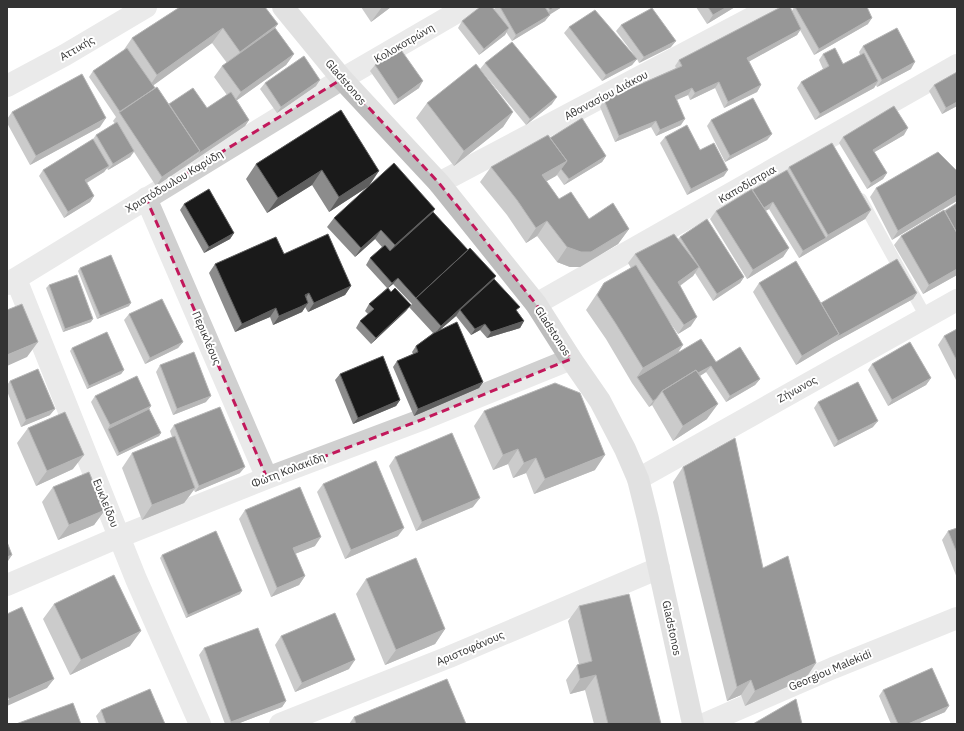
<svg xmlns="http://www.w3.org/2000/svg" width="964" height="731" viewBox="0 0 964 731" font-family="'IBM Plex Sans',sans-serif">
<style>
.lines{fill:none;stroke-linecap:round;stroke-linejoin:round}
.lane{stroke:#d0d0d0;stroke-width:12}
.street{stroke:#d0d0d0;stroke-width:22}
.secondary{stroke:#bdbdbd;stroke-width:22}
.wall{fill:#8c8c8c;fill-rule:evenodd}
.shaded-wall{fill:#5f5f5f}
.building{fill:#1a1a1a;stroke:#5f5f5f}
.marked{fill:none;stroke:#c2185b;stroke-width:3;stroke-dasharray:8 5;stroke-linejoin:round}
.labels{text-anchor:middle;stroke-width:4;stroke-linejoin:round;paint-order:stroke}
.street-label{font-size:11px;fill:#333;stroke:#fff}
</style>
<rect width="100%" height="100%" fill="#fff"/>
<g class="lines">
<!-- lane -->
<path class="lane" d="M861,199L926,317"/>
<!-- street -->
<path class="street" d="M7,86L65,55L146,7
M439,183L772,7
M146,198L267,478
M16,279L136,579L200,724
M7,284L342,79L466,7
M536,304L957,65
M638,479L957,300
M7,585L119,537L267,478L421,420L571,359
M280,724L449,657L659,568
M704,724L833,668L957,618"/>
<!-- secondary -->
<path class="secondary" d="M283,7L342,79L439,183L536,304L571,359L600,401L625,449L638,479L648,519L693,724"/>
</g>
<!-- wall -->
<path class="wall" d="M180,7L275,28L294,54L286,65L237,100L249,120L245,126L156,186L134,152L130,157L108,170L107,168L104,172L87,183L94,196L90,202L64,218L39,176L43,170L93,139L96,135L115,124L113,121L116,117L89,77L93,71L123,51L132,38ZM212,43L227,63L222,66L214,77L227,95L207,108L169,104L153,85Z
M361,7H391L371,22Z
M496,7H562L549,14L545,21L512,41L506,32L505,35L479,55L458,28L462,21L494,9Z
M696,7H735L707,24Z
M794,7H867L868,24L814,55L800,30L797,35L749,61L761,85L757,92L724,108L715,88L690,100L688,95L677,100L681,125L656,136L651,127L615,142L600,107L604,100L676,68L675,66L679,60L792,11Z
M621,25L671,47L639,63L637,59L632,65L602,81L564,33L569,27L634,55L616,31Z
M863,46L911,69L877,87L876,85L874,88L815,120L797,88L801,82L823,69L819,60L823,54L843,64L860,55L859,52Z
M485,63L552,104L526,125L480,69Z
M375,65L419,88L394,105L370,71Z
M957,72V106L942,114L929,91L934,85Z
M265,83L316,86L277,113L260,89Z
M427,103L513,112L503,127L454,166L416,118Z
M341,110L369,186L435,209L433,212L468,250L496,276L494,279L524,321L520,328L487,338L480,330L471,335L456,316L441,329L483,382L479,388L414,416L393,367L397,361L413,354L412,352L416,346L433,333L409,307L406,311L371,344L356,328L360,321L368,314L365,311L369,304L387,288L366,265L370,258L382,247L375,239L355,257L327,227L334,218L369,186L329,212L312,185L267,213L246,179L256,164ZM393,284L412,304L411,305L391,292L388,288Z
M12,112L100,127L30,165L7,123V119Z
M711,120L772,134L767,140L725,162L707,126Z
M904,135L874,152L887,173L883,179L867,189L839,143L843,137Z
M665,137L700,150L724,176L687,195L660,143Z
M550,138L606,156L602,162L564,185L557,175L546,181L559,199L589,219L629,229L618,244L580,267H570L557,262L537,236L526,243L507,215L480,182L491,167Z
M789,167L871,210L865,219L799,258L769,209L765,211L789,248L783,257L747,279L710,219L716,211L787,170Z
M957,171L892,240L870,197L876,188Z
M957,203V275L923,294L894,245L901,236Z
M184,204L234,233L230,239L204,253L180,210Z
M680,237L744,277L740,283L713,301L695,273L693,276L680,286L691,326L678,334L669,321L679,352L716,362L760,379L755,385L726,402L706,372L700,376L707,419L673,441L652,405L649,407L632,383L606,339L586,310L604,283L631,268L628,263L635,254L678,239Z
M284,254L351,286L345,295L308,312L305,307L302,312L273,325L270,317L235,332L209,273L215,264Z
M80,268L129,306L97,319L78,271Z
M759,283L821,303L917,293L913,299L833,343L796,365L753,292Z
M49,285L91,322L63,332L46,288Z
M129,314L183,342L178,348L145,364L124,320Z
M957,329V379L956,380L938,345L944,336Z
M72,348L124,370L121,374L87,389L70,351Z
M872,364L931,378L926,385L888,406L868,370Z
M160,365L206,402L173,415L156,372Z
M340,374L400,400L396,406L353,424L335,380Z
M10,381L50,415L21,427L7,391V385Z
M95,396L151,406L149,409L161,433L159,436L117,456L91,402Z
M818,402L873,427L834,447L814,408Z
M484,411L595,470L534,494L526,473L513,478L508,464L493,470L474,426Z
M174,425L240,473L195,492L194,490L184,503L142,520L122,468L132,453L172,437L170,431Z
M28,428L73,469L36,486L17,443Z
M395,457L473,507L416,531L389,466Z
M683,467L763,568L806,678L745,706L741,695L727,701L673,482Z
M323,484L398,536L345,559L317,492Z
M53,487L105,510L94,525L58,540L42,502Z
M245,510L315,546L295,554L305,576L299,585L271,597L239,519Z
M957,528V578L942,540L948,531Z
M162,555L240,594L186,618L160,558Z
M366,579L445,629L435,644L385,665L356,594Z
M54,604L130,646L70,675L43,619Z
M579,606L661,724H594L585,690L570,694L566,680L577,665L579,664L568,621Z
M281,636L349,669L295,692L275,645Z
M204,648L286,701L282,707L237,724H225L199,655Z
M883,690L945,712L917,724H891L879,696Z
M101,710L165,724H99L96,716Z
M354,717L466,724H349Z"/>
<!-- shaded-wall -->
<path class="shaded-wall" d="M382,7H391L371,22Z
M556,7H562L546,17L550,10Z
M727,7H735L707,24L713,15Z
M550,15L545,21L512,41L516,35Z
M872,18L868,24L814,55L819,49Z
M278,24L267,39L229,67L240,52Z
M223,28L212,43L147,90L157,75Z
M509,28L505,35L479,55L484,49Z
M801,29L797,35L743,65L747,58Z
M676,41L671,47L639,63L644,57Z
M294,54L286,65L233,103L241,92Z
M637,59L632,65L602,81L606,75Z
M915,62L911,69L877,87L882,80Z
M320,80L316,86L277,113L281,107Z
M423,81L419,88L394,105L398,99Z
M878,81L874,88L815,120L820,114Z
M719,82L715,88L690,100L695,93Z
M761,85L757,92L724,108L728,102Z
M692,88L688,95L671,102L675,96Z
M557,97L552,104L526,125L530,119Z
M957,102V106L942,114L946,108Z
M513,112L503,127L454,166L464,151Z
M106,118L100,127L30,165L36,156Z
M685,119L681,125L656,136L660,130Z
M249,120L245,126L156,186L162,177Z
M656,121L651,127L615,142L619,136Z
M908,128L904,135L868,156L873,150Z
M772,134L767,140L725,162L730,156Z
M134,151L130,157L108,170L113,164Z
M606,156L602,162L564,185L569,179Z
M567,161L556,176L531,190L542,175Z
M109,166L104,172L81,186L85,180Z
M322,170L312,185L267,213L278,198Z
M728,170L724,176L687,195L691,189Z
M379,171L369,186L329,212L339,197Z
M887,173L883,179L867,189L871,183Z
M957,195V201L892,240L898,231Z
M94,196L90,202L64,218L68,212Z
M773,202L769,209L757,216L761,210Z
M435,209L429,218L389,254L395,245Z
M871,210L865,219L799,258L803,251L826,238L828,235Z
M547,221L537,236L526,243L536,228Z
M629,229L618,244L580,267H570L557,262L567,247Z
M381,230L375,239L355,257L361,248Z
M234,233L230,239L204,253L209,247Z
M789,248L783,257L747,279L753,270Z
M699,267L693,276L672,291L678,282Z
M957,269V275L923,294L929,285Z
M496,276L490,285L460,310L456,316L434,335L441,326Z
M744,277L740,283L713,301L717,294Z
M398,278L393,284L387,289L392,283Z
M351,286L345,295L308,312L314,303Z
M309,293L303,302L305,295Z
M917,293L913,299L833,343L796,365L802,356L839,334Z
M131,303L129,306L97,319L100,316Z
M308,303L302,312L273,325L279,316Z
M411,305L406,311L371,344L376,338Z
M276,308L270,317L235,332L242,324Z
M697,317L691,326L678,334L684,325Z
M93,319L91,322L63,332L65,329Z
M524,321L520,328L487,338L491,332Z
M485,324L480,330L471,335L475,329Z
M38,342L27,357L7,366V355Z
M183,342L178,348L145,364L150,358Z
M683,345L673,360L637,377L643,368Z
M711,366L706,372L666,397L664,394Z
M124,370L121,374L87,389L89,386Z
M931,378L926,385L888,406L892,400Z
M760,379L755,385L726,402L730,396Z
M483,382L479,388L414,416L418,409Z
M211,396L206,402L173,415L177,409Z
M656,399L652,405L649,407L653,401Z
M400,400L396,406L353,424L358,418Z
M718,404L707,419L673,441L683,426Z
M151,406L147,412L108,429L110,425Z
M55,409L50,415L21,427L26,420Z
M878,421L873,427L834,447L838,441Z
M161,433L159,436L117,456L119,453Z
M518,449L508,464L493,470L503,455Z
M84,455L73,469L36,486L47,471Z
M605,455L595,470L534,494L545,479Z
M536,458L526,473L513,478L524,463Z
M245,467L240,473L195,492L199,486Z
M195,488L184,503L142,520L152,505Z
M480,498L473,507L416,531L422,522Z
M105,510L94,525L58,540L69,525Z
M404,528L398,536L345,559L351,550Z
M321,537L315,546L287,557L293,548Z
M12,555L8,561H7V557Z
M305,576L299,585L271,597L277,588Z
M242,591L240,594L186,618L188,615Z
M445,629L435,644L385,665L396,650Z
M141,631L130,646L70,675L81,660Z
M355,660L349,669L295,692L302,683Z
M816,663L806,678L745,706L755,691Z
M596,675L585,690L570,694L580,679Z
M54,679L47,688L7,706V701L9,699Z
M751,680L741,695L727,701L737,687Z
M286,701L282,707L237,724H229L231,722Z
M949,706L945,712L917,724H908Z"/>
<!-- building -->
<path class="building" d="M180,7H265L278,24L240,52L223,28L157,75L132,38Z
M480,7H492L509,28L484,49L462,21Z
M500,7H545L550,15L516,35Z
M548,7H556L550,10Z
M708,7H727L713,15Z
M781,7H790L801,29L747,58L761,85L728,102L719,82L695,93L692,88L675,96L685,119L660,130L656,121L619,136L604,100L682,66L679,60Z
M795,7H867L872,18L819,49Z
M652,8L676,41L644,57L621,25Z
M595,10L637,59L606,75L569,27Z
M275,28L294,54L241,92L222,66Z
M897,28L915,62L882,80L863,46Z
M512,42L557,97L530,119L485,63Z
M399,47L423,81L398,99L375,65Z
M127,48L155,88L120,112L93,71Z
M835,48L843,64L864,53L878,81L820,114L801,82L829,66L823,54Z
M304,56L320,80L281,107L265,83Z
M476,64L513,112L464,151L427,103Z
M957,72V102L946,108L934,85Z
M82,74L106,118L36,156L12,112Z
M157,87L200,151L162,177L119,112Z
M193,88L207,108L231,92L249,120L198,154L200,151L169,104Z
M753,98L772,134L730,156L711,120Z
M894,106L908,128L873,150L887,173L871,183L843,137Z
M341,110L379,171L339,197L322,170L278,198L256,164Z
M582,118L606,156L569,179L561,169L567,161L550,138Z
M117,122L134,151L113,164L96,135Z
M687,125L700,150L714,143L728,170L691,189L665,137Z
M548,135L567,161L542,175L559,199L571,192L589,219L613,203L629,229L591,252H581L567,247L547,221L536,228L517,200L491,167Z
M93,139L109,166L85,180L94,196L68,212L43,170Z
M832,143L871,210L828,235L789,167Z
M938,152L957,171V195L898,231L876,188Z
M394,163L435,209L395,245L381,230L361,248L334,218Z
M787,170L826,238L803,251L773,202L764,208L752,190Z
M209,189L234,233L209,247L184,204Z
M752,189L789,248L753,270L716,211Z
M957,203V233L945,211Z
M944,210L957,233V269L929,285L901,236Z
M433,212L468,250L416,298L398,278L392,283L370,258L385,245L390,251Z
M707,219L744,277L717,294L680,237Z
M328,234L351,286L314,303L309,293L305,295L308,303L300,307L279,316L276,308L242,324L215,264L276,237L284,254Z
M674,234L699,267L678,282L697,317L684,325L635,254Z
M470,248L496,276L441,326L416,298Z
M111,255L131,303L100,316L80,268Z
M897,259L917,293L837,337L839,334L821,303Z
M796,261L839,334L802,356L759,283Z
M636,265L683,345L643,368L616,324L597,295L604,283Z
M77,275L93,319L65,329L49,285Z
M494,279L520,307L516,310L524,321L491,332L485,324L475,329L460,310Z
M388,288L391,292L395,288L411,305L376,338L360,321L374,309L369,304Z
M162,299L183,342L150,358L129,314Z
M22,304L38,342L7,355V310Z
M457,322L483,382L418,409L397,361L418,352L416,346L434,333Z
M957,329V361L944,336Z
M107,332L124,370L89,386L72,348Z
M701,339L716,362L740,347L760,379L730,396L711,366L698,373L696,370L662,391L656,399L653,401L637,377Z
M910,342L931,378L892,400L872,364Z
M194,352L211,396L177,409L160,365Z
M383,356L400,400L358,418L340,374Z
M38,369L55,409L26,420L10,381Z
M696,370L718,404L683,426L662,391Z
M137,376L151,406L110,425L95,396Z
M858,382L878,421L838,441L818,402Z
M555,383L580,393L605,455L545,479L536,458L524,463L518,449L503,455L484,411Z
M220,407L245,467L199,486L174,425Z
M149,409L161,433L119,453L108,429Z
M65,412L84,455L47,471L28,428Z
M452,433L480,498L422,522L395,457Z
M175,436L195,488L152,505L132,453Z
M735,438L763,568L788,556L816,663L755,691L751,680L737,687L683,467Z
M376,461L404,528L351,550L323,484Z
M89,472L105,510L69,525L53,487Z
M300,487L321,537L293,548L305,576L277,588L245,510Z
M957,528V553L948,531Z
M216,531L242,591L188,615L162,555Z
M7,542L12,555L7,557Z
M416,558L445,629L396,650L366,579Z
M114,575L141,631L81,660L54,604Z
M629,594L661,724H608L596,675L580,679L577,665L592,661L579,606Z
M22,607L54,679L9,699L7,696V614Z
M335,613L355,660L302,683L281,636Z
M258,628L286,701L231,722L204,648Z
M932,668L949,706L908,724H898L883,690Z
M447,679L466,724H356L354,717Z
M150,689L165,724H106L101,710Z
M796,699L802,724H753Z
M73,703L81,724H16Z"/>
<!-- marked area -->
<path d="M0 0H964V731H0ZM342,79L439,183L536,304L571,359L421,420L267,478L146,198Z" fill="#fff" fill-opacity=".55" fill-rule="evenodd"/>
<path class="marked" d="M342,79L439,183L536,304L571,359L421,420L267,478L146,198Z"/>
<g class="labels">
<!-- street labels -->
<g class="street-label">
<text transform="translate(404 43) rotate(-30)" y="4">Κολοκοτρώνη</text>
<text transform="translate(77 48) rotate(-30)" y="4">Αττικής</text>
<text transform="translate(346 82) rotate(49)" y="4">Gladstonos</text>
<text transform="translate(606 95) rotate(-28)" y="4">Αθανασίου Διάκου</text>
<text transform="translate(174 181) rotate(-31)" y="4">Χριστόδουλου Καρύδη</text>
<text transform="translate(747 184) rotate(-30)" y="4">Καποδίστρια</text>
<text transform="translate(553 331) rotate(57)" y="4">Gladstonos</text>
<text transform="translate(207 338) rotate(67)" y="4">Περικλέους</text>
<text transform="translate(797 389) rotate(-29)" y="4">Ζήνωνος</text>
<text transform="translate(288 470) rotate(-21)" y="4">Φώτη Κολακίδη</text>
<text transform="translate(106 503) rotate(68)" y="4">Ευκλείδου</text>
<text transform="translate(672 628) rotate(78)" y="4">Gladstonos</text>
<text transform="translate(470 648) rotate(-23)" y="4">Αριστοφάνους</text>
<text transform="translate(830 670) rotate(-23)" y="4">Georgiou Malekidi</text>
</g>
</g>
<!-- border -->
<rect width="964" height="731" fill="none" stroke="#333333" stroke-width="16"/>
</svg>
